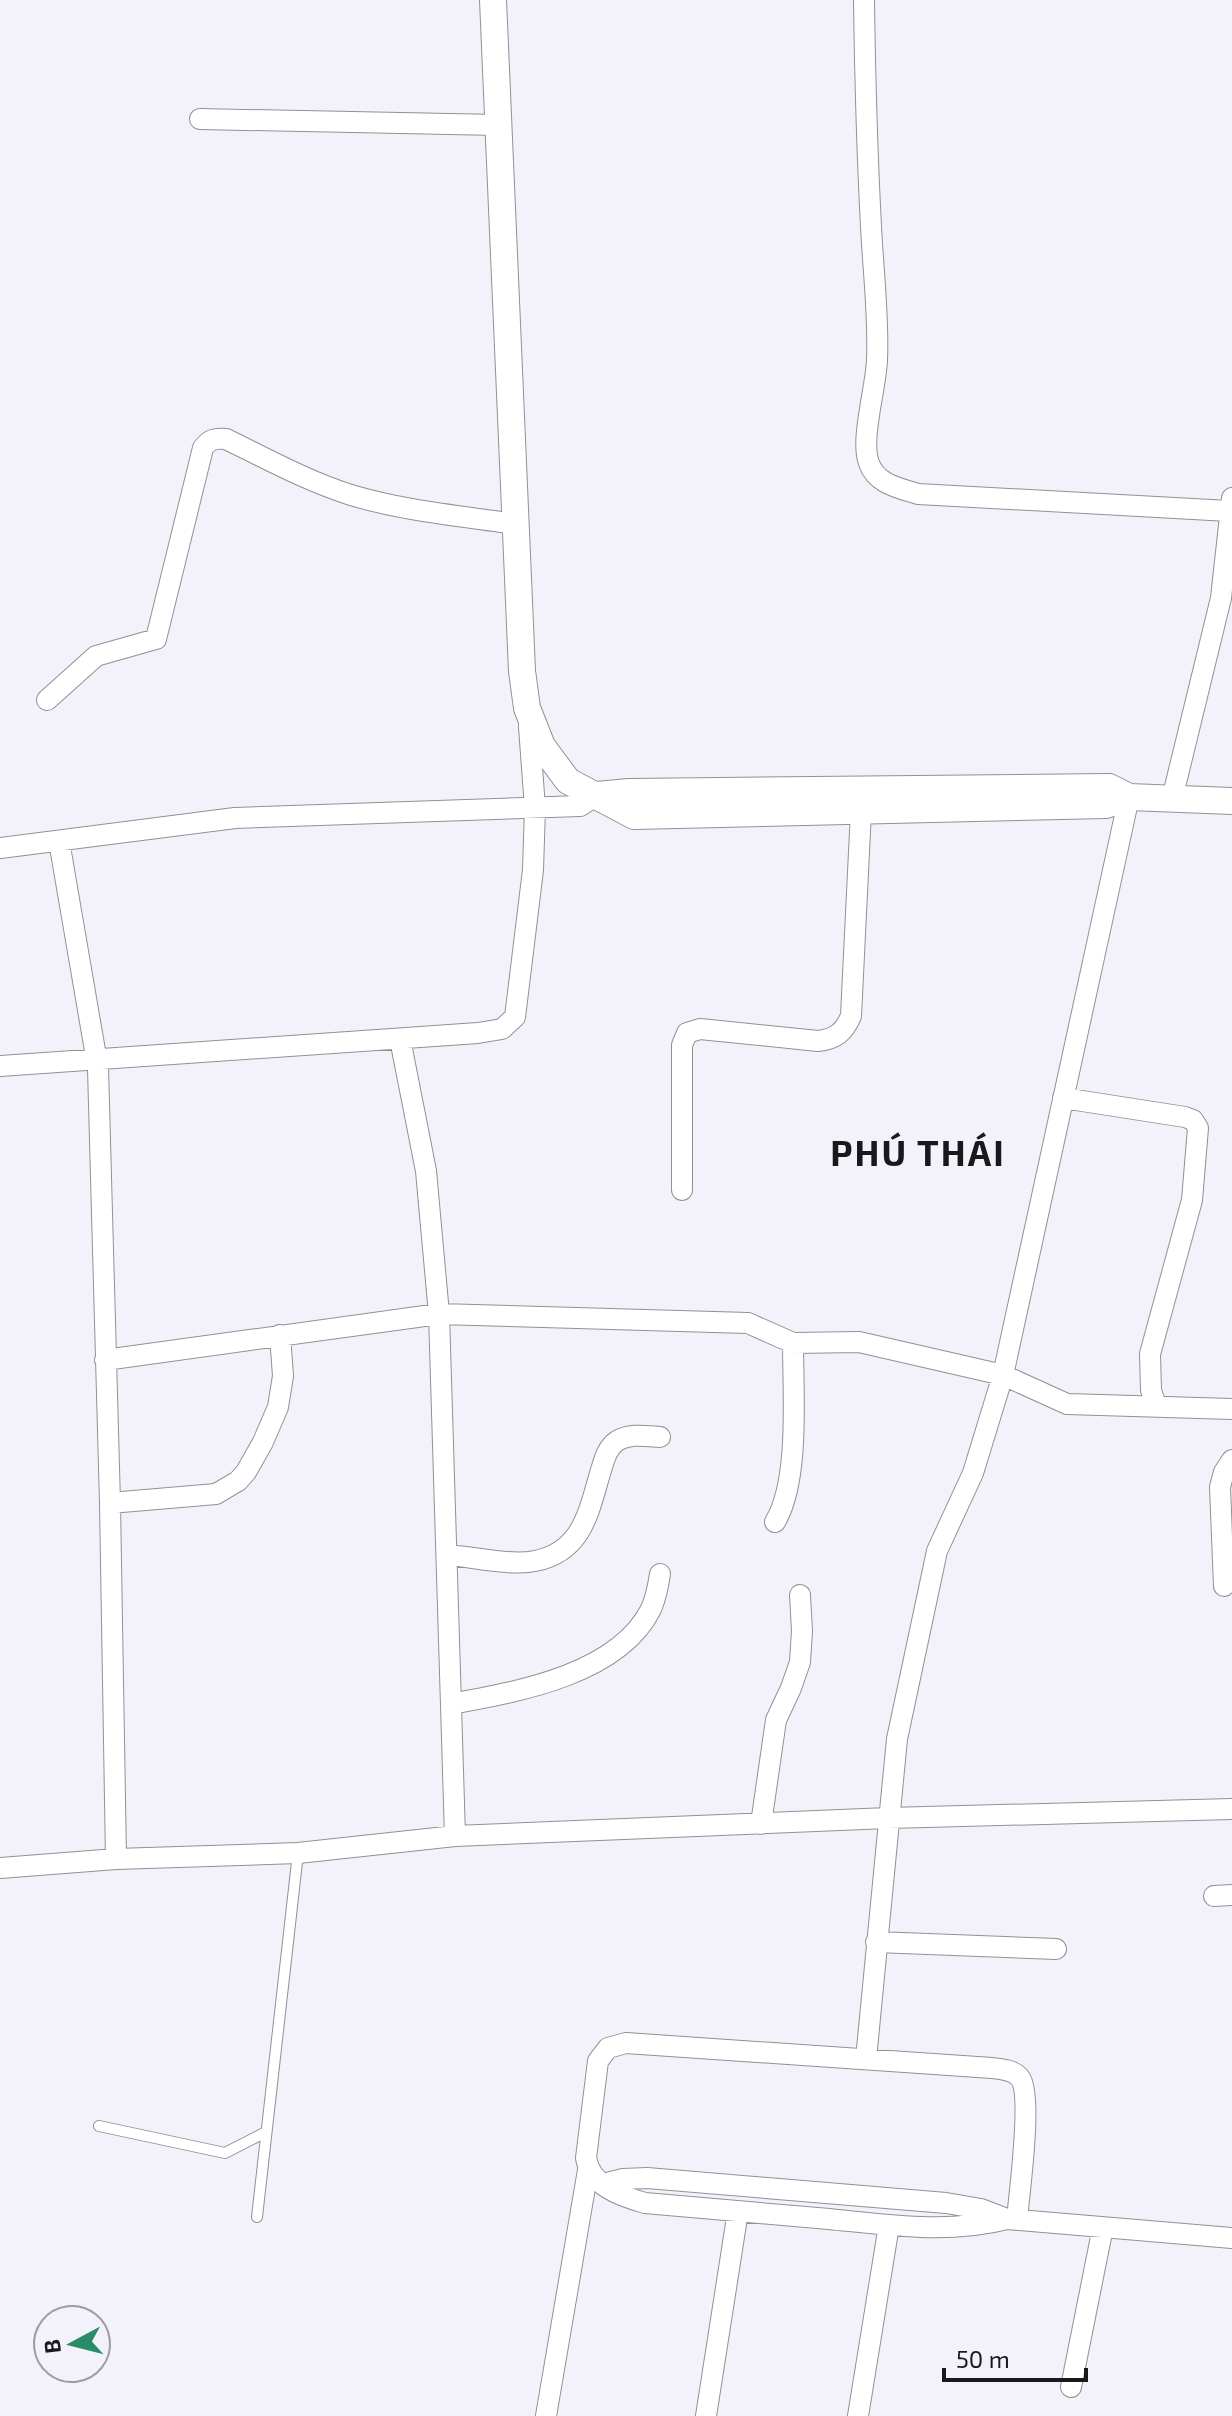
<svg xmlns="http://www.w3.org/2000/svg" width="1232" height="2416" viewBox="0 0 1232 2416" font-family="'Exo 2',sans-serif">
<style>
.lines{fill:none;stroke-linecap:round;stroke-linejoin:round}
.service-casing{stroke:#919097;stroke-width:12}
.minor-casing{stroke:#919097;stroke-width:22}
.tertiary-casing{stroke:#919097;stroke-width:28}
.service{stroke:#fff;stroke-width:10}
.minor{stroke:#fff;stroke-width:20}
.tertiary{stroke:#fff;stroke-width:26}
.labels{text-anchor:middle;stroke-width:7;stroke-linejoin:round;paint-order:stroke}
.district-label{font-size:36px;font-weight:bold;letter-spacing:2px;fill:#19181b;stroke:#f3f2fa}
</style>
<rect width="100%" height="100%" fill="#f3f2fa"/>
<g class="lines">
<defs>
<path id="service" d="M99,2126L225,2153L266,2132
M257,2217L298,1853"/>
<path id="minor" d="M864,0C865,75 867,151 871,226C873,270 879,316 877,360C876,388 860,440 869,463C876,484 899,488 918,494L1229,511
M200,119L498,125
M47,700L96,656L156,639L203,448C210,439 215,438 226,439C267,459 307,481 351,495C404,511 461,516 515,524
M1172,799L1221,598L1232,498
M59,841L98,1068L110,1503L116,1859
M0,848L235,818L580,806L597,795
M400,1039L426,1171L439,1314L455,1836
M0,1066L478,1033L502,1029L515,1017L533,870L535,808L529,727
M1063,1098L1185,1117L1193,1120L1198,1128L1192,1200L1150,1354L1151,1390L1156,1406
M682,1190V1045L687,1033L700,1029L818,1041C836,1039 844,1032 851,1016L861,811
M105,1360L439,1314L748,1323L793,1343L859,1342L1003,1375L1067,1404L1232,1409
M110,1503L216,1494L238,1481L246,1472L263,1442L278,1407L283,1376L280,1335
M775,1522C800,1481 793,1392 793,1343
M448,1555C474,1557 511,1566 535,1561C585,1551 589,1508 602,1467C605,1457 608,1447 617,1441C630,1433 646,1436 660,1437
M1224,1586L1220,1487L1224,1472L1232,1460
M451,1704C516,1692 618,1675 651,1609C656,1598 658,1587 660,1574
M761,1824L776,1720L791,1688L800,1662L802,1631L800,1595
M0,1868L116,1859L298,1853L455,1836L888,1818L1232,1809
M1214,1896L1232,1895
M876,1942L1056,1949
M866,2059L897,1739L937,1551L973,1473L1003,1375L1129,797
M603,2184L623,2179L647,2178L946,2203L981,2209L1007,2219L1232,2238
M1007,2219C948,2234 889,2225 829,2219C768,2214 706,2208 645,2203C620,2196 591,2186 586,2158L598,2061L608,2048L626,2043L992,2068C1002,2069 1014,2070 1020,2078C1033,2095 1019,2194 1017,2220
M1071,2387L1103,2227
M546,2416L588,2170
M706,2416L738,2211
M858,2416L889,2225"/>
<path id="tertiary" d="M493,0L522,671L527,708L542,746L568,781L634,816L1106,805L1129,797
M597,795L629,792L1109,787L1129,797L1232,801"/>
</defs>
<!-- service casing -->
<use href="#service" class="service-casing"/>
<!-- minor casing -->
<use href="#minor" class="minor-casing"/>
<!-- tertiary casing -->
<use href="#tertiary" class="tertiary-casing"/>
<!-- service -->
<use href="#service" class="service"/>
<!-- minor -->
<use href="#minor" class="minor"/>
<!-- tertiary -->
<use href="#tertiary" class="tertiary"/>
</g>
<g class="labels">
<!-- district labels -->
<g class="district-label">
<text x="918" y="1166">PHÚ THÁI</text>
</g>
</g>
<!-- north arrow -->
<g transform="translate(72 2344) rotate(263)"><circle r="38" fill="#f3f2fa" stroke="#9c9ba1" stroke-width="2"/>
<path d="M0-6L14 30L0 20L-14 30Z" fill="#298c66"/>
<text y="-12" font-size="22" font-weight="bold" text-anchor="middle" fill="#19181b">B</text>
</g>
<!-- scale -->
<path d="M944 2368v12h142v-12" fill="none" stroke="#19181b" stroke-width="4"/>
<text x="956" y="2368" font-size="24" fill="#19181b" stroke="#f3f2fa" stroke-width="6" paint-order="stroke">50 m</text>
</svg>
